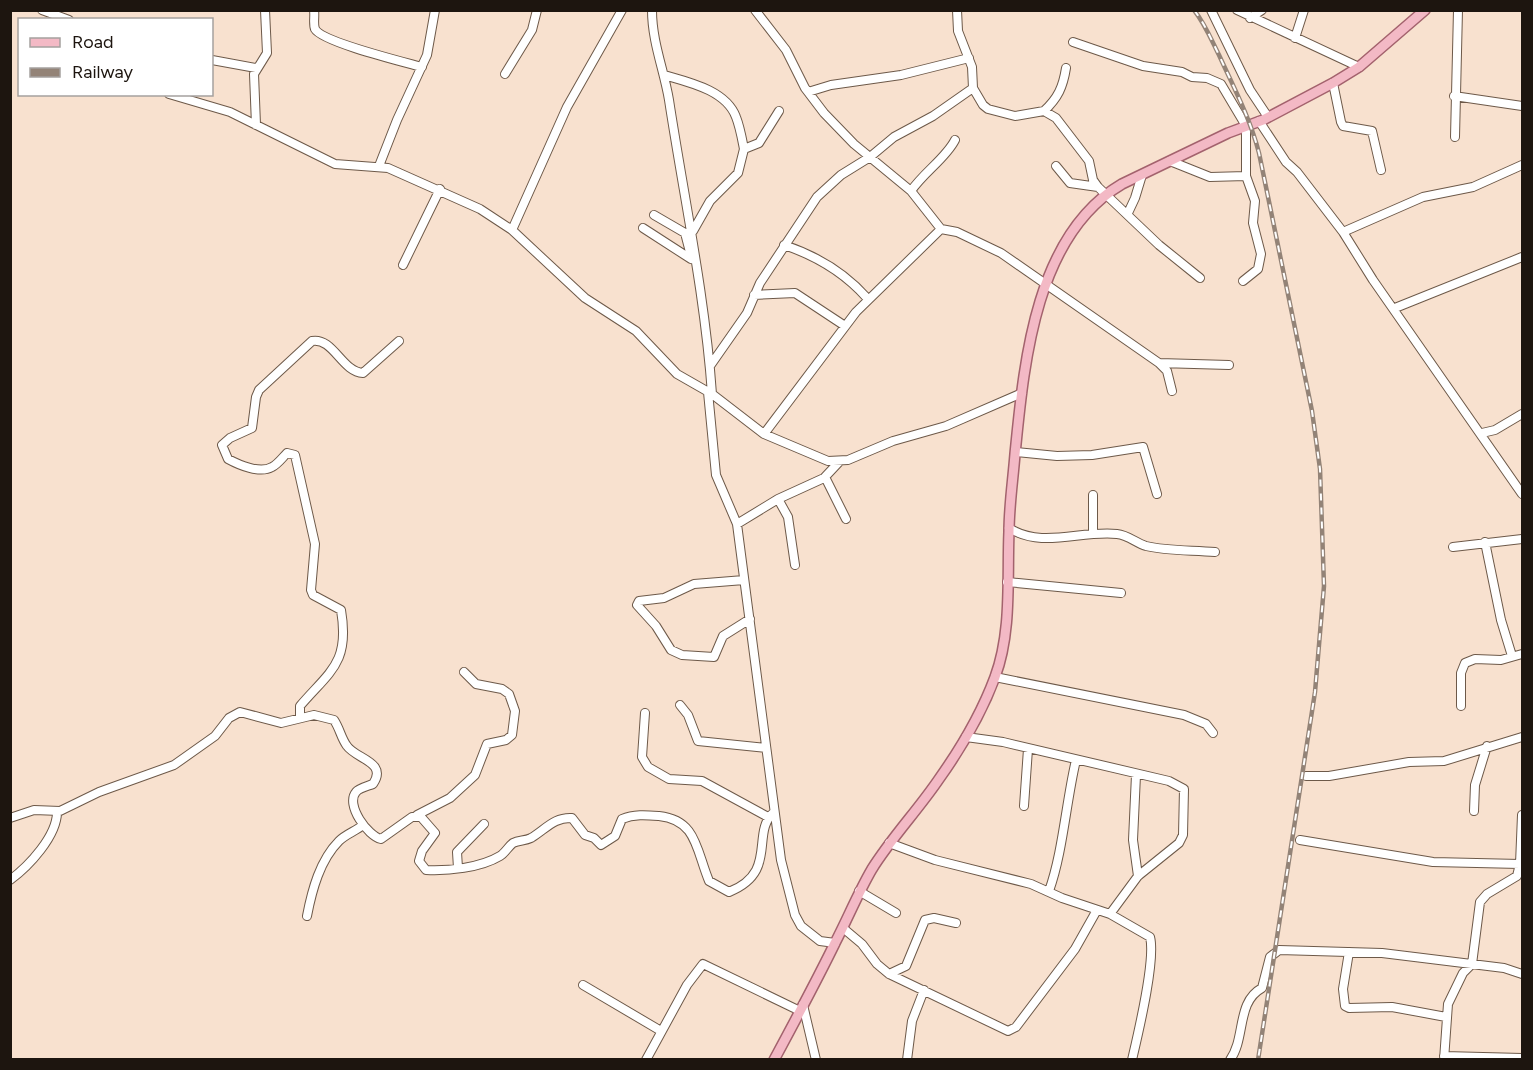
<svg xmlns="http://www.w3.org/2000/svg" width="1533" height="1070" viewBox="0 0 1533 1070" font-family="Figtree,sans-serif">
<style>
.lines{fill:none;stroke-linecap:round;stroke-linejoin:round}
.minor-casing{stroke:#6d5949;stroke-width:10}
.major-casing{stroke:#a3626d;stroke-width:12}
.minor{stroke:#fff;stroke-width:8}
.major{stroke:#f3b9c5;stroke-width:9}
.rail-casing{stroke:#938377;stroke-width:4.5}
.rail{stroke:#fff;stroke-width:2;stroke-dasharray:7;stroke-linecap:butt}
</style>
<rect width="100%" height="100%" fill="#f8e1cf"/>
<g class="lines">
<defs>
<path id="minor" d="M42,10L69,20
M314,10C315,16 313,24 315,29C322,42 404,62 422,67
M652,10C652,42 664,70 669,100C684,198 705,295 712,394
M755,10L786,50L805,88L824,113L854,144L911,191L941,229
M957,10L958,31L972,67L973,88L983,105L988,109L1015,116L1044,111L1056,118L1089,161L1093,180L1098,187L1159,245L1200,278
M1211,10L1250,90L1268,117
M1237,10L1359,67
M1250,18L1262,10
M1295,38L1304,10
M1073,42L1143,66L1182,72L1192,77L1207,78L1221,84L1246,126V176L1255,201L1253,223L1261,254L1258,269L1243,281
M212,60L256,68
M505,74L532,30L537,10
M664,75C688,82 726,90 736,117C740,127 742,139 744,149
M1333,83L1341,122L1343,126L1372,131L1381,170
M808,92L831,85L901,75L969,58
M169,94L230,112L335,164L388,168L480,209L512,230L585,298L636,331L677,374L712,394L764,434L828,461L848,460L893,441L946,426L1022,393
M1454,96L1522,106
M1044,111C1058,98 1063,87 1066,68
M1259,121L1286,162L1297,172L1343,232L1373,280L1522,494
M256,125L254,74L267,53L265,10
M1455,137L1458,10
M1170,161L1210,177L1246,176
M379,166L397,120L427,55L435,10
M1056,166L1070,183L1098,187
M911,191C924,172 946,158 955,140
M1128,213L1135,198L1142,175
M654,215L685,233L691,256
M643,228L691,259
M512,230L567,107L622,10
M693,231L710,201L738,173L744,149L759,143L779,111
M1343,232L1423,197L1473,187L1522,165
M784,245C817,256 844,272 867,298
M403,265L440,189
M754,295L795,293L845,326
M1395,308L1522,257
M1159,363L1167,371L1172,391
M710,366L747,313L760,283L817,197L841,175L870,157L894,137L933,116L973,88
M708,392L716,475L737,524L781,860L795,915L801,926L820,941L835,943
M1482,433L1495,430L1522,414
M764,434L856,312L941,229L957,232L1001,253L1159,363L1229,365
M1016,452L1057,456L1092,455L1143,447L1157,494
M825,477L846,519
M1093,495V533
M778,499L788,517L795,565
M737,524L778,499L824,478L839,462
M1009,528C1042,549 1080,530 1117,534C1128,535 1136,543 1146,546C1167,551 1193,550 1215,552
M1485,542L1501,620L1512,656
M1453,547L1522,539
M744,580L694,584L664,598L639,601L637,605L656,626L671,650L682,655L714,657L723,636L750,619
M1007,582L1121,593
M995,677L1184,715L1206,724L1213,733
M680,705L688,715L698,741L766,748
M1461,706V673L1465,663L1475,659L1501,660L1522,654
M645,713L642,757L648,767L669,779L702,781L768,817
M300,718V706C330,671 350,663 341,610L313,595L311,590L315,544L295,455L287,453C282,458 278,464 272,467C260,474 239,465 228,459L222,445L230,438L252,428L256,397L259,390L312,341C333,337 342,372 363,373L399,341
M966,737L1003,742L1169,781L1184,789L1183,835L1179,843L1138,876L1110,914
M1136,775L1133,840L1138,876
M1306,776H1329L1409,762L1444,761L1522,737
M1024,806L1028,749
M1474,811L1475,785L1487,746
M417,815L450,798L475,775L487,744L506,740L512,735L515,711L509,694L502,689L476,684L464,672
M10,818L34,810L60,811L99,792L174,765L215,736L229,718L240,712L281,723L314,715L334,720C340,729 341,738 347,746C356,759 388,762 373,784C368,786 359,788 356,792C345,805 368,836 381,839L412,817H421L435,833L422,851L419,861L426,870C448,871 480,868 500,856C505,853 508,847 513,843C519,840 525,841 531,838C546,829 554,817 572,818L585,835L594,838L601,845L615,836L622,819C634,814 646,815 659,816C697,820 696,850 709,881L729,892C779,872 750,833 774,812
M1300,840L1433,862L1520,864
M889,843L935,860L1031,884L1062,898L1110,914L1150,937C1156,960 1138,1034 1132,1060
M458,868L457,852L484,824
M10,880C29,866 57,836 57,812
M859,891L896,913
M1049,891C1063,852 1066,802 1076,760
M307,916C312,890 320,860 339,841C346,834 356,831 363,825
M843,928L862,944L877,964L889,974L1008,1031L1016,1027L1075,949L1097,910
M1349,952L1343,989L1345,1006L1349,1008L1392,1007L1446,1017
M889,974L906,966L925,920L934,918L956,923
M583,985L661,1031
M803,1005L816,1060
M1444,1056L1522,1058
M646,1060L687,985L703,964L800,1011
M907,1060L912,1021L924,990
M1230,1060C1246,1038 1236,1002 1262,988L1270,957L1279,950L1382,953L1504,968L1522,974
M1444,1060L1448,1004L1463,973L1472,964L1480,902L1487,894L1517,876L1520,864L1522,815"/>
<path id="major" d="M774,1060C795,1021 816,982 835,943C848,918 858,893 872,869C892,837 918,810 939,779C961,748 982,712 995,677C1012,632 1007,578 1009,532C1009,506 1013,480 1015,454C1024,363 1035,235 1122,184L1228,133L1263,120L1333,83L1359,67L1425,10"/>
</defs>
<!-- minor casing -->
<use href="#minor" class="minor-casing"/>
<!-- major casing -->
<use href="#major" class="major-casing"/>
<!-- minor -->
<use href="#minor" class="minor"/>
<!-- major -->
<use href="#major" class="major"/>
<defs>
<path id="rail" d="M1194,10C1205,24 1211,39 1219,55C1234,88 1250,118 1259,153L1312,411L1320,469L1324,586L1315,692L1258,1060"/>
</defs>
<!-- rail casing -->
<use href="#rail" class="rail-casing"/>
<!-- rail -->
<use href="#rail" class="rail"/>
</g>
<!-- border -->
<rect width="1533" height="1070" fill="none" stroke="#1d150f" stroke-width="24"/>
<!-- legend -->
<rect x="18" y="18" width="195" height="78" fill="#ffffff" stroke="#a5a19f" stroke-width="1.5"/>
<rect x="30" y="38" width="30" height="9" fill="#f3b9c5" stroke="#a5a19f" stroke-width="1.5"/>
<text x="72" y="48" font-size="18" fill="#1d150f">Road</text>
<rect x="30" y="68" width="30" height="9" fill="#938377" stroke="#a5a19f" stroke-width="1.5"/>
<text x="72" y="78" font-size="18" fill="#1d150f">Railway</text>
</svg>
